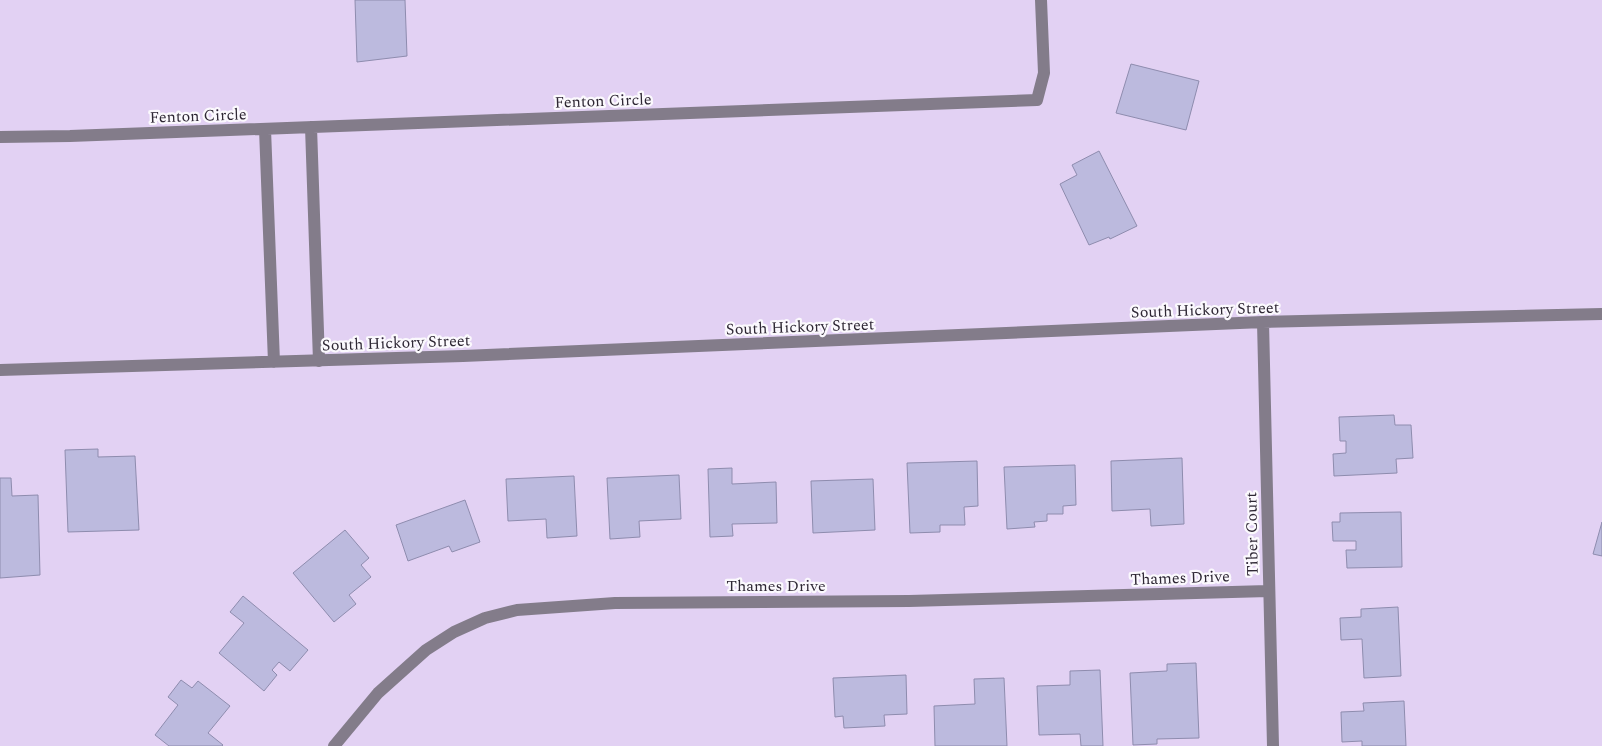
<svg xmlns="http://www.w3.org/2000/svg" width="1602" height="746" viewBox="0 0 1602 746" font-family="Spectral,serif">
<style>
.building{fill:#bcbade;stroke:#8e8cae}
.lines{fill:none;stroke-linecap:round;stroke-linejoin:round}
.minor{stroke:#837c8a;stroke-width:12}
.labels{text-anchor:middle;stroke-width:4.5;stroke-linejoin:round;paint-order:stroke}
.street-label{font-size:16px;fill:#2e2734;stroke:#fbf9fd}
</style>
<rect width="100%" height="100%" fill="#e2d1f3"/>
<!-- building -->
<path class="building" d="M355,0H405L407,56L357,62Z
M1131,64L1199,81L1186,130L1116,113Z
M1099,151L1137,226L1110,239L1109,237L1089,245L1060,184L1077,175L1072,165Z
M1394,415L1395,425H1411L1413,458L1396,459L1397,473L1334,476L1333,454L1346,453V441H1340L1339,417Z
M98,449V457L135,456L139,530L68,532L65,450Z
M1182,458L1184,524L1151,526L1150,509L1112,511L1111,461Z
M977,461L978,506L964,507L965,525H940V532L910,533L907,463Z
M1075,465L1076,505L1063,506V514H1047V521L1034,522L1035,527L1007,529L1004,467Z
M732,468V484L776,482L777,523L732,524L733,536L710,537L708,469Z
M679,475L681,519L639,521L640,537L610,539L607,478Z
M574,476L577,536L547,538L546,519L508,521L506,479Z
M0,478H11L12,496L38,495L40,575L0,578Z
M873,479L875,530L813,533L811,481Z
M465,500L480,542L452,552L449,546L408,561L396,525Z
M1401,512L1402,567L1347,568L1346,550H1356V541H1333L1332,522H1340V513Z
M1602,522V556L1593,554Z
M345,530L369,558L361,565L371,577L349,595L356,604L334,622L293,573Z
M243,596L308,650L290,671L279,662L272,670L277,675L264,691L219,653L244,623L230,612Z
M1398,607L1401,676L1364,678L1362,639L1341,640L1340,618L1361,617V609Z
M1196,663L1199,738L1157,739V744L1133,745L1130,673L1167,671V664Z
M1100,670L1103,746H1081L1080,734L1039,735L1037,686L1070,685V671Z
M906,675L907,714L884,715L885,726L844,728L843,716L835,717L833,678Z
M1004,678L1007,746H935L934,706L975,704L974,679Z
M181,680L192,688L198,681L230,706L208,733L223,745L222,746H169L155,735L178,705L168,697Z
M1404,701L1406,746H1362V741L1342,742L1341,712L1364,711L1363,703Z"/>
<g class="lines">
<!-- minor -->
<path class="minor" d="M311,127L319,361
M265,129L274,362
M0,137L70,136L1037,100L1044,73L1041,0
M1263,322L1273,746
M0,370L463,356L1263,322L1602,314
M334,746L378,693L426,650L454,632L485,618L517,610L615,603L909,601L1268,591"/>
</g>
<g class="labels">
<!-- street labels -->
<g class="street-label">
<text transform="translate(603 100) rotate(-2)" y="6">Fenton Circle</text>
<text transform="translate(198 115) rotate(-2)" y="6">Fenton Circle</text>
<text transform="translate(1205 309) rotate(-2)" y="6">South Hickory Street</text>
<text transform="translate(800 326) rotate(-2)" y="6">South Hickory Street</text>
<text transform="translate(396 342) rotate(-2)" y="6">South Hickory Street</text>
<text transform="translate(1251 534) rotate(-91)" y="6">Tiber Court</text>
<text transform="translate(1180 577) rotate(-2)" y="6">Thames Drive</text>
<text x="776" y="591">Thames Drive</text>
</g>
</g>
</svg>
